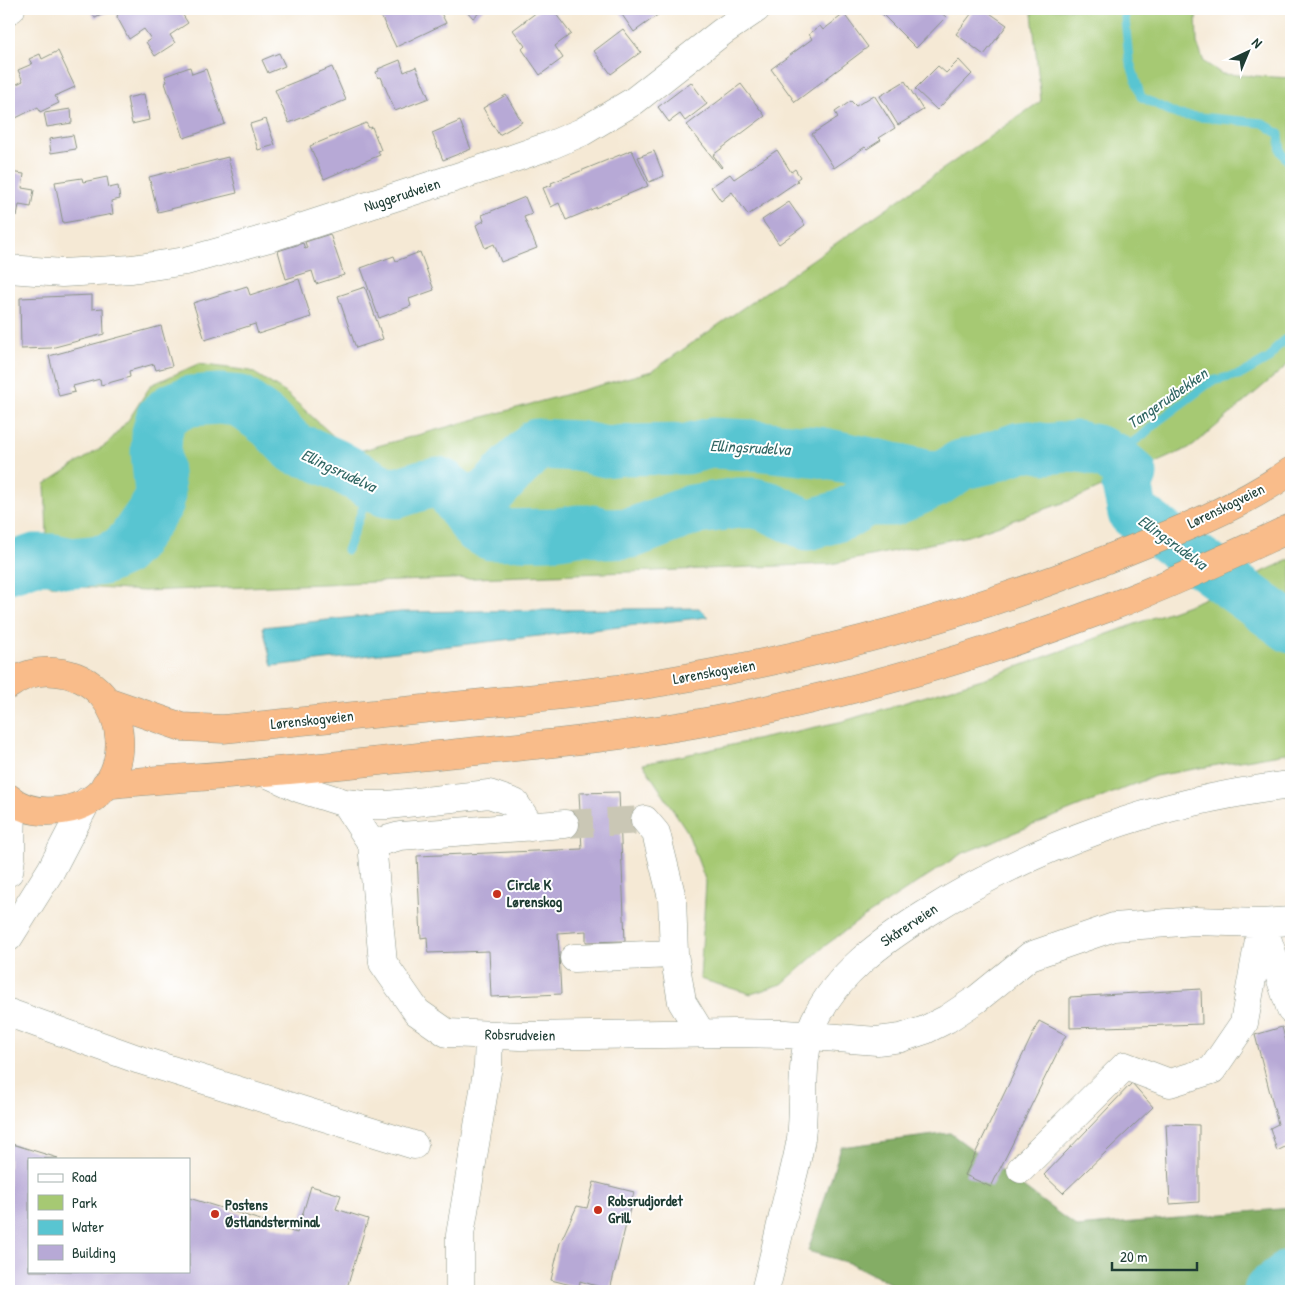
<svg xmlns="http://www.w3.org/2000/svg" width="1300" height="1300" viewBox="0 0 1300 1300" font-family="'Patrick Hand',sans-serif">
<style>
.green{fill:#a6c973;stroke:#628354}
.forest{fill:#84ad65;stroke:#52754c}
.water{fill:#59c5d1;stroke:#3c8182}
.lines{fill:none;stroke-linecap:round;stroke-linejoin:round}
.stream{stroke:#59c5d1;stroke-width:9}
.river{stroke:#59c5d1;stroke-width:51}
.building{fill:#b7a9d6}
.minor-tunnel{stroke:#cac7b5;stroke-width:28;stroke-dasharray:28 14;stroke-linecap:butt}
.minor-casing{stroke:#8a9384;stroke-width:29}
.highway-casing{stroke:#8a9384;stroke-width:29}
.minor{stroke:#fff;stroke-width:28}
.highway{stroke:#f9bc8a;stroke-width:28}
.poi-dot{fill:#c8321e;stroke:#fff;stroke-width:2}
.labels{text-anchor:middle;stroke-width:4;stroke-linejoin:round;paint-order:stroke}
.street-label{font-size:15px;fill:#1f3d34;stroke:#fff}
.poi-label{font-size:15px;font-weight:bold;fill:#1f3d34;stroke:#fff;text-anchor:start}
.water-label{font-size:16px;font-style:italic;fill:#306663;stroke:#fff}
</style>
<rect width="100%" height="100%" fill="#fff"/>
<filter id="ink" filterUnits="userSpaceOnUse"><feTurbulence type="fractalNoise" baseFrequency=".02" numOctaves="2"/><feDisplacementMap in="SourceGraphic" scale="10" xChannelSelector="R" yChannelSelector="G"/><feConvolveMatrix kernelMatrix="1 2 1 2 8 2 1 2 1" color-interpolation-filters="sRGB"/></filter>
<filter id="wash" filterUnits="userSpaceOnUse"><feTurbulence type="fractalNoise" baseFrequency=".0096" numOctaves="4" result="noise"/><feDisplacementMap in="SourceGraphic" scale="20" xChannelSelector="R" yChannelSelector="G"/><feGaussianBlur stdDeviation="1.12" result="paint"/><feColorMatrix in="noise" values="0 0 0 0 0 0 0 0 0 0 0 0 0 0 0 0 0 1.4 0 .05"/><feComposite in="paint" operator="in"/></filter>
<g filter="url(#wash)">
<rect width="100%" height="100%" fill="#f5e9d5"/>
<!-- green -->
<path class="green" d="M1035,9H1196L1197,43L1204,62L1222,74L1291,78V362L1193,446L1077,498L968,536L831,564L144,591L49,585L45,484L107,444L129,419L151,385L198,364L251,371L286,393L352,453L652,371L1041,101L1032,13Z
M1291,559V752L1155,776L961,854L857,922L826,945L782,984L751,994L700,979L706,882L687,831L643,764L844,721L992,676L1196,602Z"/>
<!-- forest -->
<path class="forest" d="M950,1133L1077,1227L1291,1208V1291H905L852,1264L808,1251L841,1147Z"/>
<!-- water -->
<path class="water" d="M699,608L708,617L272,666L263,627L401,612Z"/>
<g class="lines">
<!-- stream -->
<path class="stream" d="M1124,9L1129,59L1141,97L1178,115L1263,123L1279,134L1281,152L1291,165
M1112,457L1143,435L1157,422L1212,381L1242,374L1270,358L1276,348L1291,335
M347,550L372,484"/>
<!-- river -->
<path class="river" d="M462,506L489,494L508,473L537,444L578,446L606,452L625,450L687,449L711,443L752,445L819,452L940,478
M9,568L35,559H53L72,563L103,560L121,552L132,541L159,502L160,494L156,452L157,433L161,418L171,409L190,401L219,399L240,401L271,424L295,449L310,453L335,464L386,492L397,493L422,485L438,482L444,485L450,490L477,528L491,535L553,534L578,530H593L608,534L632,533L692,510L738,503H754L767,506L808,525L843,515L866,501H893L934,483L961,465L987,459L1020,447L1030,446L1046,449L1077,446L1096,450L1112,457L1132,474L1127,485L1133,513L1291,628
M1269,1291L1291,1274"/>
</g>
<g id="blocks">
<!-- building -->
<path class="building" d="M90,9H109L110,11L95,18Z
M119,9H179L188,23L170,35L175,43L155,56L146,42L151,39L144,29L129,39L117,17Z
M389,9H439L446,23L396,47L380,14Z
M465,9H484L473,18Z
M541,9H552L571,34L555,46L563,58L540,75L522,49L525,46L513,30Z
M618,9H666L634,32Z
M877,9H937L946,17L916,48Z
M975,9H984L1007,25L984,55L956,34Z
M844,14L868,47L795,102L771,69L812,39L809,34L820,26L823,30Z
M623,29L641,52L611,74L594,51Z
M58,51L75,87L55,96L59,103L40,112L38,107L16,118L9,102V88L23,81L18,70L32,64L29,59L40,54L42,59Z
M279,53L285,66L268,73L262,60Z
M400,60L404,72L416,67L429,98L395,111L381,77L378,78L376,72L379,71L378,69Z
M959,60L972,74L937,110L915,89L938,66L946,73Z
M190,67L192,74L206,69L225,124L184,138L165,83L167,82L165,76Z
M332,67L346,100L289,123L275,90Z
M905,81L923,110L898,125L880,96Z
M691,82L707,104L685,121L680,114L669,122L658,107Z
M741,84L765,116L713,155L722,167L721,168L687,125Z
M144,94L149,120L132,124L127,98Z
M506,95L522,122L499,135L483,108Z
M874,95L895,128L879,138L881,140L867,149L865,147L834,168L812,134L838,117L835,112L851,101L856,106Z
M71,109L72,123L47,127L44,113Z
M266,119L275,145L258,150L250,124Z
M460,121L471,149L443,160L432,133Z
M366,123L369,128L372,127L381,150L378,151L380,155L324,179L310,146Z
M73,135L76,149L51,153L49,139Z
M632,150L648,186L566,220L559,203L551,207L543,188L552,185L551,183Z
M777,150L791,172L795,169L800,177L796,180L798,181L748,215L732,192L721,201L711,187L730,174L734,179Z
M654,151L664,176L649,182L638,157Z
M228,157L237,193L158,212L149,177Z
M9,172L24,174L22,188L34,190L31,207L19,205L17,216L9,214Z
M107,177L109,188L118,186L120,199L111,201L113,214L63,223L55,182L82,178L83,182Z
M525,197L532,214L524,217L537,248L501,262L494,244L485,248L476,225L484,221L482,215Z
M789,202L805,225L779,244L762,220Z
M330,234L344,275L316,284L312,271L286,279L278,251L303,243L305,249L307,248L305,242Z
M420,252L434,290L409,299L411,306L379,318L361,268L394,256L396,261Z
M299,279L311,317L258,334L255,324L205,340L193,303L247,286L250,295Z
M365,287L383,339L356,348L338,296Z
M92,295V309L103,308L104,334L51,348L21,349L20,298Z
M161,326L172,366L156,370L154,364L129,371L130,377L101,385L100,379L73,386L75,392L59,396L49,356Z
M619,792L625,941L586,942V931L558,933L561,994L491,997L489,951L428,953L427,937L421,938L417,856L582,849L579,793Z
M1201,989L1202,1024L1070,1028V997Z
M1039,1021L1066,1035L991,1187L965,1175Z
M1282,1027L1291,1059V1159L1287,1146L1277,1151L1270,1128L1278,1124L1255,1035Z
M1132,1083L1153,1107L1063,1193L1044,1175Z
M1166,1124L1199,1125V1202L1170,1204Z
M9,1143L58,1158L29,1159V1271H189V1198L270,1223L269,1225L297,1233L311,1186L341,1195L336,1209L368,1219L346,1291H9Z
M594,1182L634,1192L610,1290L580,1281L579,1287L551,1280L560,1243L577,1206L587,1208Z"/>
</g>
</g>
<g filter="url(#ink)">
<use href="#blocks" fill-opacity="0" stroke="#8a9384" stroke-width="1"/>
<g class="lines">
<!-- minor-tunnel -->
<path class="minor-tunnel" d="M565,824L645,820"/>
<defs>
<path id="minor" d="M9,10L11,9
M9,269L62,273L132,269L186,261L269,238L500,163L549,146L582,132L634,101L722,32L756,9
M264,772L301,789L345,803L372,844L383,963L417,1012L447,1033L520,1036L734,1033L786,1034L877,1041L901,1038L925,1030L947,1019L977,999L1030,956L1114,927L1195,921L1262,923L1291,921
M345,803L365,805H388L489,794L515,803L531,827
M645,820L656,833L672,898L674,954L682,1002L701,1033
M372,844L400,836L565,824
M9,872L11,858L12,801
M9,937L51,870L87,801
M574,958L674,954
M9,1013L140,1060L414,1145
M1021,1169L1125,1066L1170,1083L1212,1070L1244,1023L1262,923L1291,1010
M460,1291V1235L488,1066L489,1035
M765,1291C773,1260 780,1229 787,1199C792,1179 798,1158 801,1138C806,1099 798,1056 815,1020C838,973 881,942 924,915C1034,845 1161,800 1291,785"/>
<path id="highway" d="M9,685C22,675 39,670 55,672C137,679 142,799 63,810C44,813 24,811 9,798
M107,701L182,727L223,729C310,720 397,712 483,703C537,698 591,693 644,685C800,660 954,620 1100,562C1165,536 1234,511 1291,471
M105,785C158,779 211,777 264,772C336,766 407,758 478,751C558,743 637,735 716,720C849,694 979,657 1105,609C1169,585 1230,556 1291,528"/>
</defs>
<!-- minor casing -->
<use href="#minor" class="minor-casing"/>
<!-- highway casing -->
<use href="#highway" class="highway-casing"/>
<!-- minor -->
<use href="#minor" class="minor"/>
<!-- highway -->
<use href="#highway" class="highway"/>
</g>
</g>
<!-- markers -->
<g class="poi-dot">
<circle cx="497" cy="894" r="5"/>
<circle cx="598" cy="1210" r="5"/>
<circle cx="215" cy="1214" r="5"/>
</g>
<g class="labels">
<!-- street labels -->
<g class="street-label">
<text transform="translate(402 195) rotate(-18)" y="5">Nuggerudveien</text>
<text transform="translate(1226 506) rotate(-26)" y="5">Lørenskogveien</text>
<text transform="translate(714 672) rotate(-10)" y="5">Lørenskogveien</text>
<text transform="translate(312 720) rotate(-6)" y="5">Lørenskogveien</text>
<text transform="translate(909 925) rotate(-34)" y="5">Skårerveien</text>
<text transform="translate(520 1035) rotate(1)" y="5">Robsrudveien</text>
</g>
<!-- poi labels -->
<g class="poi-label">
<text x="507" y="890">Circle K<tspan x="507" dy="17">Lørenskog</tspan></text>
<text x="608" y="1206">Robsrudjordet<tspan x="608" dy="17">Grill</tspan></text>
<text x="225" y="1210">Postens<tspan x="225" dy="17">Østlandsterminal</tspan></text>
</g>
<!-- water labels -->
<g class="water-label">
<text transform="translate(1167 398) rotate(-35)" y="6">Tangerudbekken</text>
<text transform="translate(750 447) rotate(3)" y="6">Ellingsrudelva</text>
<text transform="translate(339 470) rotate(25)" y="6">Ellingsrudelva</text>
<text transform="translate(1173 542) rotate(36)" y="6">Ellingsrudelva</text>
</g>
</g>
<!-- margin -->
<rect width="1300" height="1300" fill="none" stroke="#fff" stroke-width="30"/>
<!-- legend -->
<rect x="28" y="1158" width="162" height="115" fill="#ffffff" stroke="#a5b1ae"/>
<rect x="38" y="1174" width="25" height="8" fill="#ffffff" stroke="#a5b1ae"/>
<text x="72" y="1182" font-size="15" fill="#1f3d34">Road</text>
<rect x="38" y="1195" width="25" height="15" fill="#a6c973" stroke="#a5b1ae"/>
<text x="72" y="1208" font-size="15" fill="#1f3d34">Park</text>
<rect x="38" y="1220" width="25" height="15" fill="#59c5d1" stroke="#a5b1ae"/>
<text x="72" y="1232" font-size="15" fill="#1f3d34">Water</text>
<rect x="38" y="1245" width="25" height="15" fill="#b7a9d6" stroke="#a5b1ae"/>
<text x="72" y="1258" font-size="15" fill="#1f3d34">Building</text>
<!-- north arrow -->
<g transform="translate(1248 52) rotate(44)" stroke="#ffffff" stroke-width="4" paint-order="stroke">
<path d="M0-4L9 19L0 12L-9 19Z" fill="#1f3d34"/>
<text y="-8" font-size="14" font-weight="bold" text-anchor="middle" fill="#1f3d34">N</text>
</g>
<!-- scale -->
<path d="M1112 1262v8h85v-8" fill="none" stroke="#1f3d34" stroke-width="2.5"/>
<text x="1120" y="1262" font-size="15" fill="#1f3d34" stroke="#ffffff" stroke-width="4" paint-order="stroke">20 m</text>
</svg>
